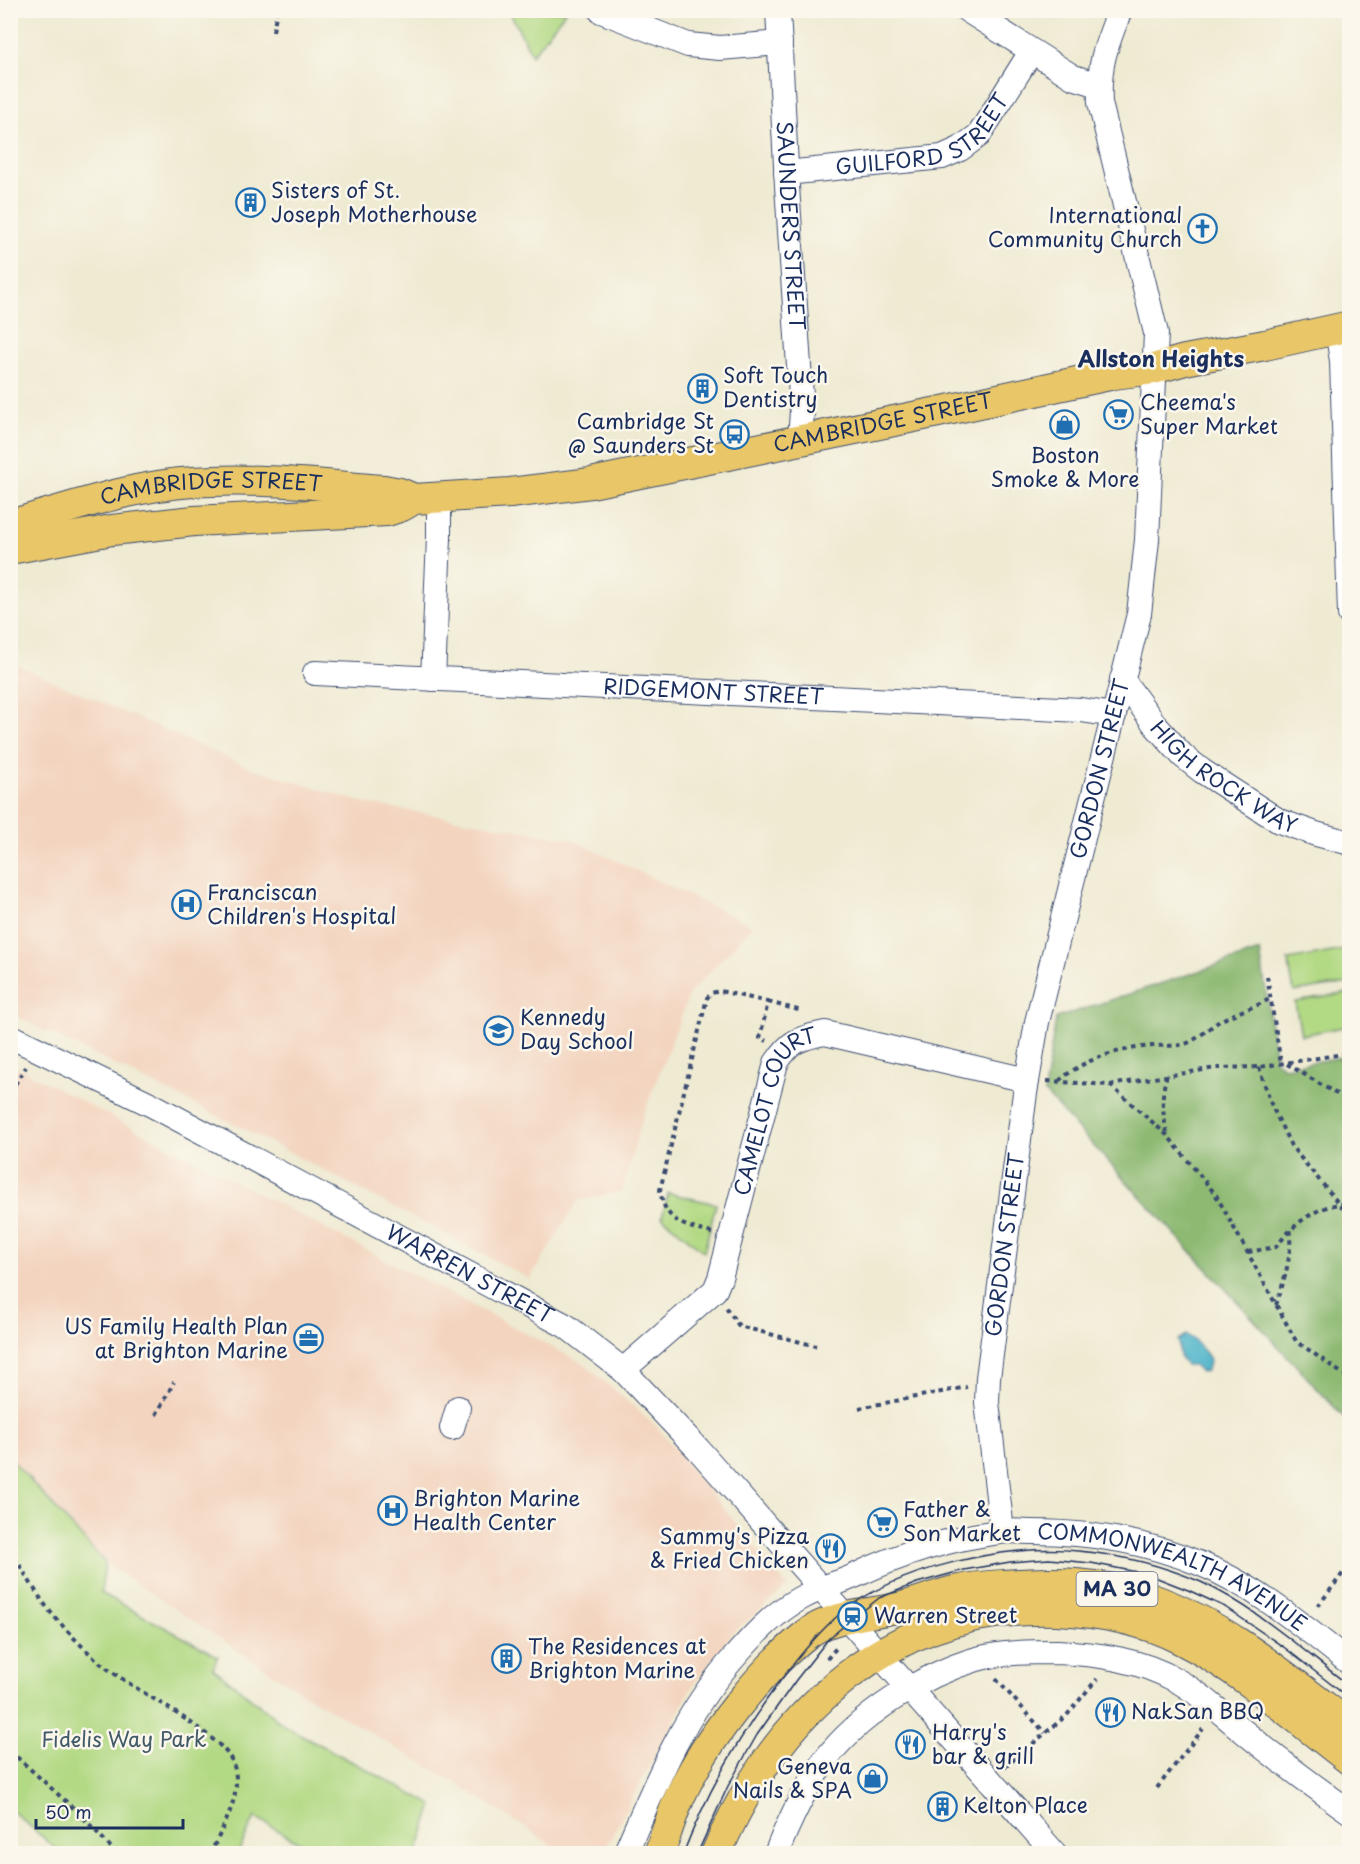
<svg xmlns="http://www.w3.org/2000/svg" width="1360" height="1864" viewBox="0 0 1360 1864" font-family="'Playpen Sans',sans-serif">
<style>
.built{fill:#f3d4bf}
.green{fill:#b2d984;stroke:#668471;stroke-width:1.5}
.forest{fill:#8db972;stroke:#547468;stroke-width:1.5}
.water{fill:#4bb3c9;stroke:#337194;stroke-width:1.5}
.lines{fill:none;stroke-linecap:round;stroke-linejoin:round}
.minor-casing{stroke:#3b4b6f;stroke-width:26}
.major-casing{stroke:#3b4b6f;stroke-width:32}
.path{stroke:#3b4b6f;stroke-width:4;stroke-dasharray:4.5 4.5;stroke-linecap:butt}
.minor{stroke:#fff;stroke-width:24}
.major{stroke:#e9c769;stroke-width:30}
.tram{stroke:#1b2f5e;stroke-width:1.5}
.labels{text-anchor:middle;stroke-width:5;stroke-linejoin:round;paint-order:stroke}
.shield{fill:#fbf7ec;stroke:#5e6b89;stroke-width:1.5}
.shield-label{font-size:20px;font-weight:bold;fill:#1b2f5e}
.street-label{font-size:21px;fill:#1b2f5e;stroke:#fbf7ec}
.poi-label{font-size:21px;fill:#1b2f5e;stroke:#fbf7ec;text-anchor:start}
.park-label{font-size:21px;fill:#415a68;stroke:#fbf7ec}
.neighbourhood-label{font-size:22px;font-weight:bold;fill:#1b2f5e;stroke:#fbf7ec}
</style>
<rect width="100%" height="100%" fill="#fbf7ec"/>
<filter id="ink" filterUnits="userSpaceOnUse"><feTurbulence type="fractalNoise" baseFrequency=".0167" numOctaves="2"/><feDisplacementMap in="SourceGraphic" scale="12" xChannelSelector="R" yChannelSelector="G"/><feConvolveMatrix kernelMatrix="1 2 1 2 8 2 1 2 1" color-interpolation-filters="sRGB"/></filter>
<filter id="wash" filterUnits="userSpaceOnUse"><feTurbulence type="fractalNoise" baseFrequency=".008" numOctaves="4" result="noise"/><feDisplacementMap in="SourceGraphic" scale="24" xChannelSelector="R" yChannelSelector="G"/><feGaussianBlur stdDeviation="1.35" result="paint"/><feColorMatrix in="noise" values="0 0 0 0 0 0 0 0 0 0 0 0 0 0 0 0 0 1.4 0 .05"/><feComposite in="paint" operator="in"/></filter>
<g filter="url(#wash)">
<rect width="100%" height="100%" fill="#efead2"/>
<!-- built -->
<path class="built" d="M10,662L248,767L364,803L571,839L753,926L690,993L644,1113L622,1191L578,1201L530,1279L266,1140L11,1014Z
M11,1064L584,1364L656,1426L788,1587L733,1632L693,1685L603,1853H564L458,1784L312,1699L105,1563L11,1459Z"/>
<!-- green -->
<path class="green" d="M509,11H566L532,55Z
M1349,949V983L1294,992L1288,960Z
M1349,993V1026L1301,1035L1295,1002Z
M668,1193L716,1204L704,1252L662,1217Z
M11,1459L105,1563L101,1593L218,1656L213,1668L285,1726L433,1805L417,1853H318L255,1817L238,1853H61L11,1810Z"/>
<!-- forest -->
<path class="forest" d="M1260,951L1276,1061L1284,1067L1349,1056V1423L1044,1092L1056,1018Z"/>
<!-- water -->
<path class="water" d="M1186,1335C1191,1336 1208,1354 1210,1360L1206,1371L1201,1372L1193,1365H1186L1180,1358L1178,1340Z"/>
</g>
<g filter="url(#ink)">
<g class="lines">
<defs>
<g id="minor">
<path id="s1" d="M778,10L787,186L802,411L800,440"/>
<path d="M967,10L1073,77L1099,85"/>
<path d="M601,11L688,45L720,48L780,43"/>
<path id="s2" d="M786,173L942,157L960,149L979,135L1031,52"/>
<path d="M1337,329L1342,361L1350,614"/>
<path id="s3" d="M315,673L1081,710L1114,715"/>
<path d="M433,679L439,538V498"/>
<path id="s4" d="M1122,679L1156,726L1183,756L1202,771L1279,821L1316,834L1350,843"/>
<path id="s5" d="M10,1036L152,1105L566,1326L623,1370L698,1449L1055,1854"/>
<path id="s6" d="M623,1370L715,1290L720,1278L776,1063C790,1041 799,1038 825,1033L1027,1080"/>
<path d="M452,1428L458,1408"/>
<path id="s7" d="M1002,1531L987,1402L988,1378L1025,1093L1037,1022L1139,614L1147,540L1156,333L1100,103C1098,64 1106,46 1120,10"/>
<path id="s8" d="M625,1854C654,1787 682,1717 730,1662C750,1639 774,1612 801,1598C817,1589 835,1584 852,1577C898,1555 949,1538 1000,1532C1010,1530 1021,1532 1032,1532C1089,1532 1148,1542 1201,1564C1255,1586 1304,1627 1350,1663"/>
<path d="M776,1854C789,1821 804,1789 824,1761C859,1715 922,1675 977,1659C1002,1652 1032,1652 1058,1652C1099,1654 1140,1660 1176,1680C1202,1694 1225,1717 1248,1735C1281,1762 1315,1787 1350,1812"/>
</g>
<g id="major">
<path id="s9" d="M10,525C70,508 130,486 193,482C256,477 321,485 384,490L400,493L414,499"/>
<path id="s10" d="M10,549L112,530L194,521L387,511L402,506L414,499L510,493L591,483L938,412L1114,374L1153,369L1185,360L1265,345L1350,326"/>
<path d="M659,1854C667,1832 673,1810 683,1790C707,1739 762,1669 807,1634C831,1615 872,1614 902,1607C921,1602 939,1594 959,1590C973,1587 989,1586 1004,1585C1054,1581 1104,1582 1152,1599C1227,1626 1287,1678 1350,1726"/>
<path d="M716,1854C777,1710 894,1603 1057,1610C1099,1612 1143,1620 1180,1639C1242,1670 1295,1718 1350,1760"/>
</g>
</defs>
<!-- minor casing -->
<use href="#minor" class="minor-casing"/>
<!-- major casing -->
<use href="#major" class="major-casing"/>
<!-- path -->
<path class="path" d="M273,31L277,10
M1267,976L1281,1064
M768,1002L802,1011
M1287,1064L1350,1102
M1259,1067L1271,1104L1291,1146L1350,1217
M1167,1075C1160,1096 1163,1113 1167,1134
M1047,1081L1110,1085L1216,1068L1259,1067L1350,1053
M1059,1081C1085,1058 1118,1049 1153,1046C1163,1045 1176,1047 1185,1044C1198,1040 1209,1027 1220,1021C1237,1011 1255,1008 1271,998
M1110,1085L1167,1135L1216,1195L1296,1341L1350,1379
M10,1092L26,1067
M712,1233C683,1226 665,1222 660,1190L707,998L711,993L720,991L768,1002L760,1038L767,1041
M1248,1252L1276,1247C1294,1223 1318,1204 1350,1203
M1276,1305C1283,1285 1294,1250 1289,1229
M726,1308L739,1326L816,1346
M859,1408L967,1387
M156,1415L174,1382
M10,1550C24,1571 37,1596 53,1615C67,1631 82,1647 98,1661C128,1688 221,1732 233,1763C244,1793 223,1827 210,1854
M1318,1606L1350,1564
M827,1659L837,1647
M996,1679L1045,1733
M10,1751L80,1814L117,1854
M1005,1767L1067,1715L1097,1679
M1157,1788L1203,1729"/>
<!-- minor -->
<use href="#minor" class="minor"/>
<!-- major -->
<use href="#major" class="major"/>
<!-- tram -->
<path class="tram" d="M683,1854C707,1792 741,1733 781,1680C799,1656 818,1632 841,1613C896,1568 1008,1543 1078,1551C1121,1555 1162,1565 1201,1582C1257,1608 1301,1649 1350,1686
M697,1854L728,1786L757,1735L796,1680L829,1638L879,1598L917,1583L964,1570L1010,1562L1049,1559L1091,1563L1147,1574L1188,1590L1225,1607L1285,1648L1350,1699"/>
</g>
</g>
<!-- icons -->
<defs>
<symbol id="building-ring" viewBox="-11 -11 22 22"><circle r="9.5" fill="#fbf7ec" stroke="#1f6fb2" stroke-width="1.5"/><path d="M-4-6H4V6H1V3H-1V6H-4ZM-2.5-4.3h1.7v1.8h-1.7ZM.8-4.3h1.7v1.8H.8ZM-2.5-1h1.7V.8h-1.7ZM.8-1h1.7V.8H.8Z" fill="#1f6fb2"/></symbol>
<symbol id="church-ring" viewBox="-11 -11 22 22"><circle r="9.5" fill="#fbf7ec" stroke="#1f6fb2" stroke-width="1.5"/><path d="M-1.2-6h2.4v3.5h3.3v2.4h-3.3V6h-2.4V-.1h-3.3v-2.4h3.3Z" fill="#1f6fb2"/></symbol>
<symbol id="supermarket-ring" viewBox="-11 -11 22 22"><circle r="9.5" fill="#fbf7ec" stroke="#1f6fb2" stroke-width="1.5"/><path d="M-6-5.5h2.5l.6 2H6L4.5 2H-2.5L-4.4-4H-6ZM-1.5 3.2a1.3 1.3 0 1 0 .1 0ZM3 3.2a1.3 1.3 0 1 0 .1 0Z" fill="#1f6fb2"/></symbol>
<symbol id="shop-ring" viewBox="-11 -11 22 22"><circle r="9.5" fill="#fbf7ec" stroke="#1f6fb2" stroke-width="1.5"/><path d="M-5-2.5h2.3a2.7 3.5 0 0 1 5.4 0H5L5.5 6h-11ZM-1.5-2.5h3a1.5 2.3 0 0 0-3 0Z" fill="#1f6fb2"/></symbol>
<symbol id="bus-ring" viewBox="-11 -11 22 22"><circle r="9.5" fill="#fbf7ec" stroke="#1f6fb2" stroke-width="1.5"/><path d="M-5-6H5V4H4V6H2V4H-2V6H-4V4H-5ZM-3.5-4V0h7V-4ZM-3.5 1.2v1.5H-2V1.2ZM2 1.2v1.5H3.5V1.2Z" fill="#1f6fb2"/></symbol>
<symbol id="hospital-ring" viewBox="-11 -11 22 22"><circle r="9.5" fill="#fbf7ec" stroke="#1f6fb2" stroke-width="1.5"/><path d="M-5-5h3v3.5h4V-5h3V5h-3V1.5h-4V5h-3Z" fill="#1f6fb2"/></symbol>
<symbol id="school-ring" viewBox="-11 -11 22 22"><circle r="9.5" fill="#fbf7ec" stroke="#1f6fb2" stroke-width="1.5"/><path d="M0-5L7-2L0 1L-7-2ZM-4 1L0 2.5L4 1V4Q0 6-4 4Z" fill="#1f6fb2"/></symbol>
<symbol id="office-ring" viewBox="-11 -11 22 22"><circle r="9.5" fill="#fbf7ec" stroke="#1f6fb2" stroke-width="1.5"/><path d="M-6-3h4V-5.5h4V-3h4V5H-6ZM-1-4.5V-3h2v-1.5ZM-6 0V1H6V0Z" fill="#1f6fb2"/></symbol>
<symbol id="restaurant-ring" viewBox="-11 -11 22 22"><circle r="9.5" fill="#fbf7ec" stroke="#1f6fb2" stroke-width="1.5"/><path d="M-5-6h1v4h1v-4h1v4h1v-4h1v5L-1.5 .5V6h-2V.5L-5-1ZM5-6V6H3V1.5H1.5Q1.5-4 5-6Z" fill="#1f6fb2"/></symbol>
<symbol id="station-ring" viewBox="-11 -11 22 22"><circle r="9.5" fill="#fbf7ec" stroke="#1f6fb2" stroke-width="1.5"/><path d="M-3-6H3Q5-6 5-4V2Q5 4 3 4L4.5 6H3L1.5 4h-3L-3 6H-4.5L-3 4Q-5 4-5 2V-4Q-5-6-3-6ZM-3.5-4v3h7v-3ZM-3.5 1v1.5H-2V1ZM2 1v1.5H3.5V1Z" fill="#1f6fb2"/></symbol>
</defs>
<g fill-rule="evenodd">
<use href="#building-ring" x="234" y="186" width="33" height="33"/>
<use href="#church-ring" x="1186" y="212" width="33" height="33"/>
<use href="#building-ring" x="686" y="372" width="33" height="33"/>
<use href="#supermarket-ring" x="1102" y="398" width="33" height="33"/>
<use href="#shop-ring" x="1048" y="408" width="33" height="33"/>
<use href="#bus-ring" x="718" y="418" width="33" height="33"/>
<use href="#hospital-ring" x="170" y="888" width="33" height="33"/>
<use href="#school-ring" x="482" y="1014" width="33" height="33"/>
<use href="#office-ring" x="292" y="1322" width="33" height="33"/>
<use href="#hospital-ring" x="376" y="1494" width="33" height="33"/>
<use href="#supermarket-ring" x="866" y="1506" width="33" height="33"/>
<use href="#restaurant-ring" x="814" y="1532" width="33" height="33"/>
<use href="#station-ring" x="836" y="1600" width="33" height="33"/>
<use href="#building-ring" x="490" y="1642" width="33" height="33"/>
<use href="#restaurant-ring" x="1094" y="1696" width="33" height="33"/>
<use href="#restaurant-ring" x="894" y="1728" width="33" height="33"/>
<use href="#shop-ring" x="856" y="1762" width="33" height="33"/>
<use href="#building-ring" x="926" y="1790" width="33" height="33"/>
</g>
<g class="labels">
<!-- shield labels -->
<rect class="shield" x="1076.5" y="1572" width="81" height="34" rx="4.5"/>
<g class="shield-label">
<text x="1117" y="1596">MA 30</text>
</g>
<!-- street labels -->
<g class="street-label">
<text dy="7" stroke="none"><textPath href="#s2" startOffset="148">GUILFORD STREET</textPath></text>
<text dy="7" stroke="none"><textPath href="#s1" startOffset="216">SAUNDERS STREET</textPath></text>
<text dy="7" stroke="none"><textPath href="#s10" startOffset="885">CAMBRIDGE STREET</textPath></text>
<text dy="7" stroke="none"><textPath href="#s9" startOffset="206">CAMBRIDGE STREET</textPath></text>
<text dy="7" stroke="none"><textPath href="#s3" startOffset="399">RIDGEMONT STREET</textPath></text>
<text dy="7" stroke="none"><textPath href="#s7" startOffset="774">GORDON STREET</textPath></text>
<text dy="7" stroke="none"><textPath href="#s4" startOffset="144">HIGH ROCK WAY</textPath></text>
<text dy="7" stroke="none"><textPath href="#s6" startOffset="314">CAMELOT COURT</textPath></text>
<text dy="7" stroke="none"><textPath href="#s7" startOffset="288">GORDON STREET</textPath></text>
<text dy="7" stroke="none"><textPath href="#s5" startOffset="518">WARREN STREET</textPath></text>
<text dy="7" stroke="none"><textPath href="#s8" startOffset="708">COMMONWEALTH AVENUE</textPath></text>
</g>
<!-- poi labels -->
<g class="poi-label">
<text x="271" y="198">Sisters of St.<tspan x="271" dy="24">Joseph Motherhouse</tspan></text>
<text x="1182" y="223" text-anchor="end">International<tspan x="1182" dy="24">Community Church</tspan></text>
<text x="723" y="383">Soft Touch<tspan x="723" dy="24">Dentistry</tspan></text>
<text x="1140" y="410">Cheema's<tspan x="1140" dy="24">Super Market</tspan></text>
<text x="714" y="429" text-anchor="end">Cambridge St<tspan x="714" dy="24">@ Saunders St</tspan></text>
<text x="1065" y="463" text-anchor="middle">Boston<tspan x="1065" dy="24">Smoke &amp; More</tspan></text>
<text x="207" y="900">Franciscan<tspan x="207" dy="24">Children's Hospital</tspan></text>
<text x="520" y="1025">Kennedy<tspan x="520" dy="24">Day School</tspan></text>
<text x="288" y="1334" text-anchor="end">US Family Health Plan<tspan x="288" dy="24">at Brighton Marine</tspan></text>
<text x="413" y="1506">Brighton Marine<tspan x="413" dy="24">Health Center</tspan></text>
<text x="903" y="1517">Father &amp;<tspan x="903" dy="24">Son Market</tspan></text>
<text x="809" y="1544" text-anchor="end">Sammy's Pizza<tspan x="809" dy="24">&amp; Fried Chicken</tspan></text>
<text x="874" y="1623">Warren Street</text>
<text x="528" y="1654">The Residences at<tspan x="528" dy="24">Brighton Marine</tspan></text>
<text x="1131" y="1719">NakSan BBQ</text>
<text x="932" y="1740">Harry's<tspan x="932" dy="24">bar &amp; grill</tspan></text>
<text x="852" y="1774" text-anchor="end">Geneva<tspan x="852" dy="24">Nails &amp; SPA</tspan></text>
<text x="963" y="1813">Kelton Place</text>
</g>
<!-- park labels -->
<g class="park-label">
<text x="124" y="1747">Fidelis Way Park</text>
</g>
<!-- neighbourhood labels -->
<g class="neighbourhood-label">
<text x="1161" y="367">Allston Heights</text>
</g>
</g>
<!-- margin -->
<rect width="1360" height="1864" fill="none" stroke="#fbf7ec" stroke-width="36"/>
<!-- scale -->
<path d="M36 1819v9h147v-9" fill="none" stroke="#1b2f5e" stroke-width="3"/>
<text x="45" y="1819" font-size="18" fill="#1b2f5e" stroke="#fbf7ec" stroke-width="4.5" paint-order="stroke">50 m</text>
</svg>
